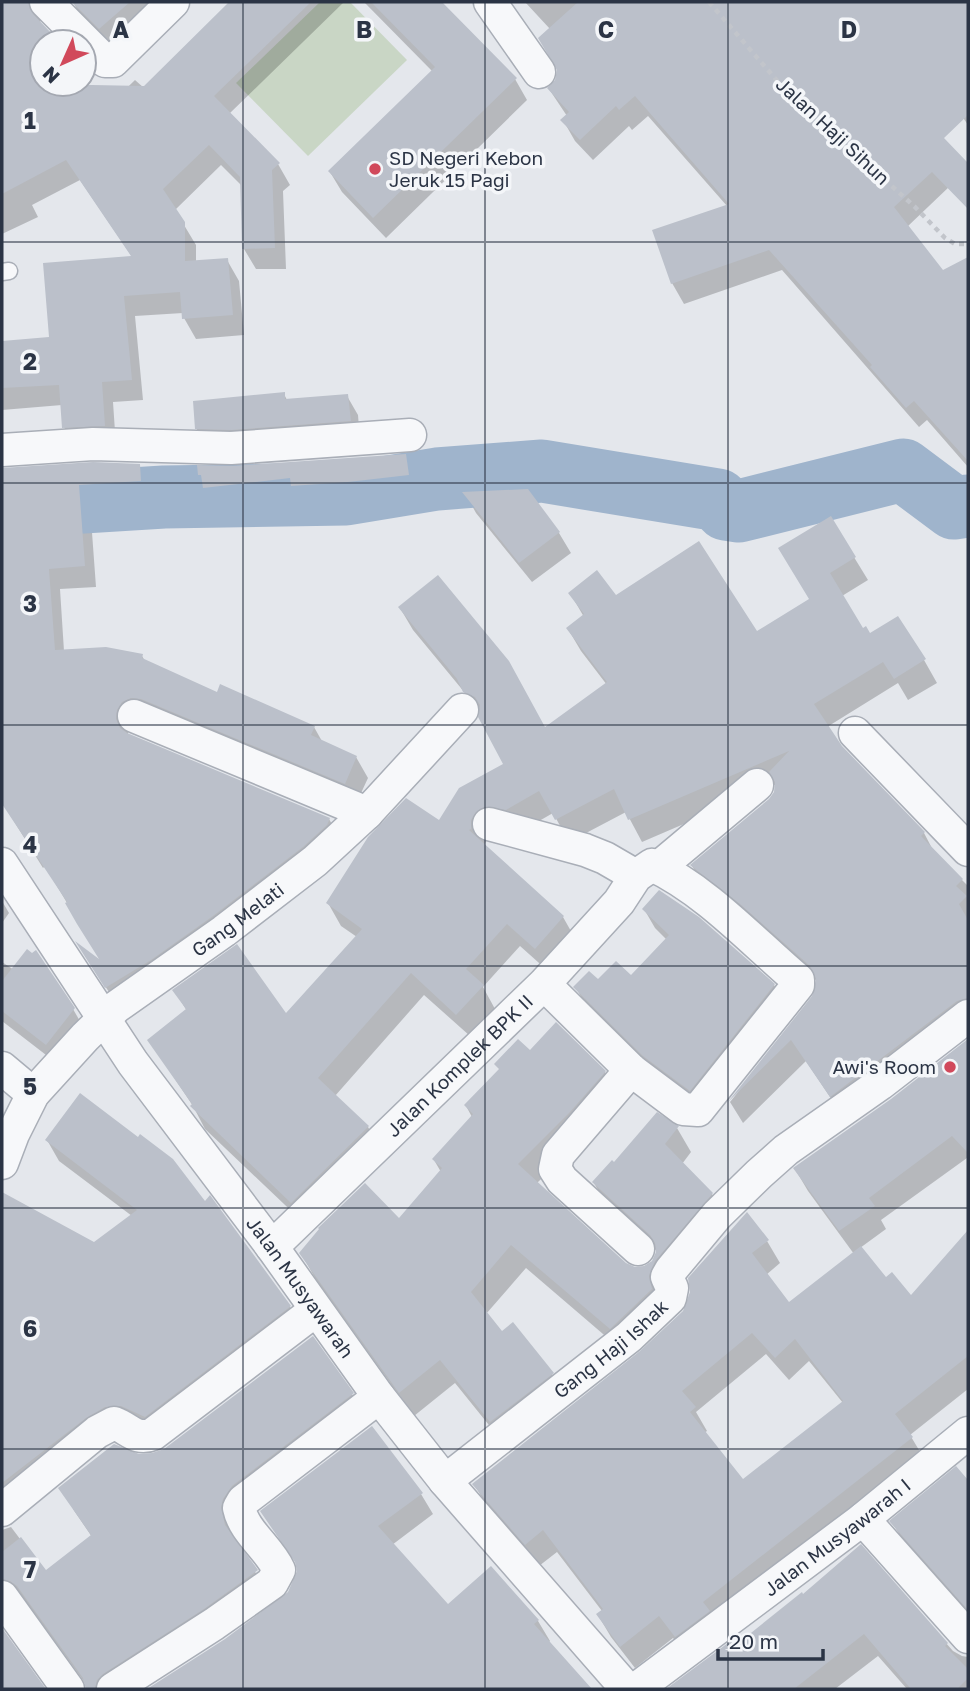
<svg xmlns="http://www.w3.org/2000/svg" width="970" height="1691" viewBox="0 0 970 1691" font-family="'Golos Text',sans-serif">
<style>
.garden{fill:#c9d6c5}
.shadow{fill:#0003;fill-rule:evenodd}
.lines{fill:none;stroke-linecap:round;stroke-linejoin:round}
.river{stroke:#9fb4cc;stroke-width:63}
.building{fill:#bbc0ca;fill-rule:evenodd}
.service-casing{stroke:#a9aeb7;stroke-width:19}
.minor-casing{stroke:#a9aeb7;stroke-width:35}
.path{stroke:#c2c5cb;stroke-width:4.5;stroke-dasharray:5 5;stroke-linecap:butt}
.service{stroke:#f7f8fa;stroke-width:16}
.minor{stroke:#f7f8fa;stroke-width:32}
.grid{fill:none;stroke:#2b3445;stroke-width:2;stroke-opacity:0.55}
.poi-dot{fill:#d1495b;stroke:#f4f6f9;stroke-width:2.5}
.labels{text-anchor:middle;stroke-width:7;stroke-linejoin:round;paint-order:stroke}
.street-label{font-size:19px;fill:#2b3445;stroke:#f4f6f9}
.poi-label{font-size:19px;fill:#2b3445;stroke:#f4f6f9;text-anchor:start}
.grid-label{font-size:23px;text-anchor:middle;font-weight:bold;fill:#2b3445;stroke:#f4f6f9;stroke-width:7;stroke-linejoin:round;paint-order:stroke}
</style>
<rect width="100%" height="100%" fill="#e4e7ec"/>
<!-- garden -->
<path class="garden" d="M320,2H350L407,60L308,156L236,83Z"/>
<!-- shadow -->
<path class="shadow" d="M2,2H32L41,16L40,24L58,42H42V84H75L97,117L135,80L144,88L232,2H344L229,114L278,164L290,185L283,191L286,269H256L244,249L242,186L221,165L175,210L196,245V262L227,260L239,281L244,335L196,339L184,318L183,313L135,316L143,400L113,402L116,446L76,448L64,427L62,405L2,410V342L51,339L133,258L80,180L32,205L38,217L2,234Z
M73,2H177L112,49L83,20Z
M364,2H440L515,79L527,100L386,238L342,192L330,172L432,71Z
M525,2H931L946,20L965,2H968V125L941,85L905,107L950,186L907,227L943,273L968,259V467L927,420L919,427L782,270L684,304L672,283L727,206L648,116L632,130L629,126L593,160L575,141L563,120L567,116L549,89L557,81L559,70L550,29Z
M284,394L287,400L347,396L358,415L360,440L208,447L196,428Z
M406,455L416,474L419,493L303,504L298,497L215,506L204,487L232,468Z
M93,464L139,465L151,486L152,501L90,505L96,587L60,589L64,651L142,656L145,661L218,694L314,727L323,743L356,757L368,778L356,804L128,730V735L329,819L341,840L119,1007L89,962L104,965L45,866L43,868L2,802V470Z
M465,493L559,533L571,553L532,582L476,513Z
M830,518L868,580L842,596L863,630L924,660L937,683L908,700L898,683L827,727L840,747L924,833L934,852L968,886V1025L844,1118L806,1061L743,1123L730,1102L814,997L818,982L755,926L705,888L692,866L771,800L776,793L777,784L642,842L626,812L569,842L553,813L520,832L489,833L484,846L563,917L576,940L548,971L520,946L483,987L495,1009L470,1036L424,995L335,1096L368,1127L381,1150L305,1224L205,1129L193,1106L149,1040L187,1011L174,990L286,1016L357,937L341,926L328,903L440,822L506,765L470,699L413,630L400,608L545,729L607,685L581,651L568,629L584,617L570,593L616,597L757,633L811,600Z
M2,901L9,913L2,923Z
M644,909L774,985L785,1005L701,1110L656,1076L587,1007L576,988L631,977L667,940L655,928Z
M2,962L73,1009L85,1030L59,1065L2,1021Z
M968,1041V1159L967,1158L881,1220L886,1229L860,1248L886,1280L911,1298L968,1233V1389L910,1435L925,1460L689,1658L673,1638L635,1668L611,1637L598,1615L602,1611L557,1552L539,1566L487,1506L474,1484L641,1353L684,1312L692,1292L767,1241L780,1263L766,1275L789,1304L854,1254L808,1191L795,1169L892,1100ZM766,1354L789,1380L809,1361L843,1403L742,1482L704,1433L707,1431L696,1412Z
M530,1052L605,1072L618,1096L584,1137L537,1183L625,1264L634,1269L645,1268L653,1262L658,1252L608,1207L594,1183L615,1165L677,1128L691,1152L682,1164L712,1194L726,1218L624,1352L526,1268L486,1314L502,1333L552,1374L566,1398L505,1445L455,1383L414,1416L315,1278L301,1253L399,1221L441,1172L434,1160L472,1117L466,1106Z
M47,1140L290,1307L302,1327L157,1437L127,1425L2,1517V1389L21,1374L2,1348V1211L9,1198L94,1244L132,1216L59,1161Z
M352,1394L364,1415L232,1529L235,1541L268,1592L122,1689H88V1687L30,1607L22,1600L2,1605V1530L11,1527L45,1572L92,1537L73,1509L138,1456L152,1455Z
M956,1469L968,1483V1615L905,1544L892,1522Z
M421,1494L433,1514L392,1545L448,1607L538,1621L550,1641L548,1643L589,1689H150L225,1641L284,1599L297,1579L299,1567L262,1512Z
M861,1547L953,1651L962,1656L968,1657V1689H907L878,1656L835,1689H669L732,1642L736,1647L803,1596Z
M2,1631L44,1689H2Z"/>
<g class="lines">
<!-- river -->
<path class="river" d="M2,507L164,497L346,494L437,479L542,471L718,500L726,509L739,511L903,470L954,508L968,506"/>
</g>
<!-- building -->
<path class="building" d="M2,2H28L33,14L53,35L46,42H42V82L40,84L144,86L229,2H311L214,96L280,163L272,170L275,248L242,249L240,177L209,145L163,189L185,222V261L228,258L233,315L182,319L180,292L124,296L132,380L102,382L105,426L62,428L59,385L2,388V341L49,337L43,263L131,256L66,160L2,194Z
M72,2H130L99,29Z
M371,2H442L517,78L373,218L328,171L435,67Z
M578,2H968V115L944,138L968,163V209L932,172L894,207L943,270L968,257V461L914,401L906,408L870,367L872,365L769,250L671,284L652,230L729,204L635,96L619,110L616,106L580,140L560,120L569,112L547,88L555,80L557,70L538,38Z
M285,392V399L348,394L351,421L231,430L195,429L193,401Z
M406,454L409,475L348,482L291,486L290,478L203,488L201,475H198L197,465L232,466Z
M93,462L140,464L141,481L79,485L85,566L49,569L55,650L106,647L143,654L142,658L217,692L220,684L315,726L311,735L357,756L345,784L141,699L131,698L122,702L117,710L116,719L120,728L127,733L330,818L327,825L303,847L213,916L151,960L105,988L75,941L99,959L77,924L65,903L67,902L2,804V468Z
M528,489L560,532L519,563L462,492Z
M831,516L856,557L830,573L863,628L866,626L870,633L898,616L926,659L894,679L883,662L814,704L842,746L925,832L921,836L963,879L956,886L967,896L959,904L968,920V998L957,1001L830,1097L791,1040L728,1102L812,996L816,979L810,966L740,904L690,865L769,799L774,792L775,782L769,772L789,751L628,820L614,789L555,820L539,791L506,810L484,807L476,812L471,820V829L469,830L564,916L535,949L507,924L466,969L484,985L456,1015L411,973L318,1078L369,1126L291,1203L190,1106L192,1104L147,1040L186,1009L172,990L237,944L286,1013L362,929L326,903L368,837L406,798L439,820L459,788L503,764L478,717L480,705L475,697L463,692L457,679L398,607L438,575L509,661L545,727L607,682L566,628L584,614L568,593L597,570L616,595L699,541L757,631L809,599L778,548Z
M659,890L699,917L775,984L690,1091L643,1056L573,987L589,971L598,979L616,961L631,975L669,935L642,909Z
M27,949L32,953L36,950L75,1008L46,1045L2,1011V981Z
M556,1022L606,1071L570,1112L518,1164L626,1263L635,1267L644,1266L652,1261L656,1252L655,1243L650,1235L592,1182L612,1160L614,1162L657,1112L679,1126L665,1144L713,1193L655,1261L649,1276L652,1289L610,1329L511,1245L471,1292L502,1331L513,1322L554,1373L490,1422L440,1360L399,1393L299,1253L319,1229L318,1228L365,1183L399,1218L442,1168L432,1159L473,1114L464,1105L499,1069L494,1064L518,1039L530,1050Z
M968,1039V1153L952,1136L869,1198L875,1206L839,1231L793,1168L891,1099Z
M80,1093L138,1137L140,1134L173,1159L205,1201L210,1195L291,1306L145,1417L121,1406L105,1407L86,1418L2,1483V1192L94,1242L137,1210L45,1140Z
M747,1212L769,1240L752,1253L789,1302L861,1246L886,1277L892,1272L911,1295L968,1230V1356L895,1414L913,1437L703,1602L710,1611L675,1637L659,1616L620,1647L596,1614L603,1609L543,1530L525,1545L472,1484L640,1351L683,1311L690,1292L688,1278ZM752,1333L775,1358L795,1339L843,1401L743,1479L690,1412L696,1407L682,1391Z
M313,1336L354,1393L232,1486L223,1499L221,1507L225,1525L258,1570L204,1609L103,1674L97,1680L95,1689H86L83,1678L17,1586L10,1581L2,1579V1552L21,1537L46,1570L91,1535L58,1488L114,1444L139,1454L152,1453L164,1449Z
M372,1426L423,1493L378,1526L448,1604L491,1566L539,1620L534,1624L592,1689H147L225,1639L288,1592L297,1571L295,1562L260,1511Z
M956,1466L968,1480V1610L889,1521Z
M861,1544L948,1643L945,1646L968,1669V1678L957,1689H911L864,1634L794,1689H666L732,1640L736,1645L802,1592L803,1594Z
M2,1628L46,1689H2Z"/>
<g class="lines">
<defs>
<path id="service" d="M2,272L9,271"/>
<g id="minor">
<path d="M46,2L105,61H113L173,2"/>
<path d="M490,2L539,72"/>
<path d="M2,450L93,444L231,448L410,435"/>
<path d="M134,716L367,813"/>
<path d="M855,733L968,850"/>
<path d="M489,824L585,850L605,858L636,876"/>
<path id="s1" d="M2,864L133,1063L272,1247L379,1397L445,1481L627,1689"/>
<path d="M658,868L757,785"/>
<path d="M2,1068L33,1094"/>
<path d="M631,1070L558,1155L555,1169L562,1180L638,1249"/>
<path id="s2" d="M2,1163L13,1134L33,1094L85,1037L116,1007L224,931L315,861L367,813L462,710"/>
<path id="s3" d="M272,1247L544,984L619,902L636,876L652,865C707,891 752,941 798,980V985L698,1110L683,1109L631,1070L544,984"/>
<path id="s4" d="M445,1481L629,1337L670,1298L672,1288L667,1277L671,1270L717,1215L759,1174L786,1150L880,1084L968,1016"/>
<path d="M2,1510L97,1432L114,1423C130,1429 136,1441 153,1434L316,1310"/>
<path d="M863,1519L968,1637"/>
<path d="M2,1597L68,1689"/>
<path d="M113,1689L214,1624L272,1583L279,1570C269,1548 244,1532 239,1508L243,1501L379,1397"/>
<path id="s5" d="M636,1689L863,1519L968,1433"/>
</g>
</defs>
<!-- service casing -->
<use href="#service" class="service-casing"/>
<!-- minor casing -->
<use href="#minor" class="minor-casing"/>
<!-- path -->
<path class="path" d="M709,2L786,91L915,207L945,238L955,244H968"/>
<!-- service -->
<use href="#service" class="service"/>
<!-- minor -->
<use href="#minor" class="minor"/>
</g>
<!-- grid -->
<path class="grid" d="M243,2V1689M485,2V1689M728,2V1689M2,242H968M2,483H968M2,725H968M2,966H968M2,1208H968M2,1449H968"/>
<!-- markers -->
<g class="poi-dot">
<circle cx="375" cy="169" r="7"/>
<circle cx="950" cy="1067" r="7"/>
</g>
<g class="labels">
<!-- street labels -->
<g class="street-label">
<text transform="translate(833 131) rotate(43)" y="7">Jalan Haji Sihun</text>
<text dy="7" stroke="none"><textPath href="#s2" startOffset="346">Gang Melati</textPath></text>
<text dy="7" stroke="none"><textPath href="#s3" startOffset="261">Jalan Komplek BPK II</textPath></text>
<text dy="7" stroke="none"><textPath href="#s1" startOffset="518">Jalan Musyawarah</textPath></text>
<text dy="7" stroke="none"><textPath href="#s4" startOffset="212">Gang Haji Ishak</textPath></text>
<text dy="7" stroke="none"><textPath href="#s5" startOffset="252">Jalan Musyawarah I</textPath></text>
</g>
<!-- poi labels -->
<g class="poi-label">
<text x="389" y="165">SD Negeri Kebon<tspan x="389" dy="22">Jeruk 15 Pagi</tspan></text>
<text x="936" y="1074" text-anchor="end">Awi's Room</text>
</g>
</g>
<g class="grid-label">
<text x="121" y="38">A</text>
<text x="364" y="38">B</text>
<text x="606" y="38">C</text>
<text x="849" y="38">D</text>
<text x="30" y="129">1</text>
<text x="30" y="370">2</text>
<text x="30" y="612">3</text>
<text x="30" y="853">4</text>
<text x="30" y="1095">5</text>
<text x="30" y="1337">6</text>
<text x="30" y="1578">7</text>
</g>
<!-- border -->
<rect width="970" height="1691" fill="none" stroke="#2b3445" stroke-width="7"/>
<!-- north arrow -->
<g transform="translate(63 63) rotate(225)"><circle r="33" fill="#f4f6f9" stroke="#a4a8b1" stroke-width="2"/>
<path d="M0-5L12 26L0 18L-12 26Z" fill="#d1495b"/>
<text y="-10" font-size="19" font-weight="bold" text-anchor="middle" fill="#2b3445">N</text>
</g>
<!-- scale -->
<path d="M718 1649v10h105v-10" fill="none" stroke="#2b3445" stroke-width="3.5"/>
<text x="729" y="1649" font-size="21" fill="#2b3445" stroke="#f4f6f9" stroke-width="5" paint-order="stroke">20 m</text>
</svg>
